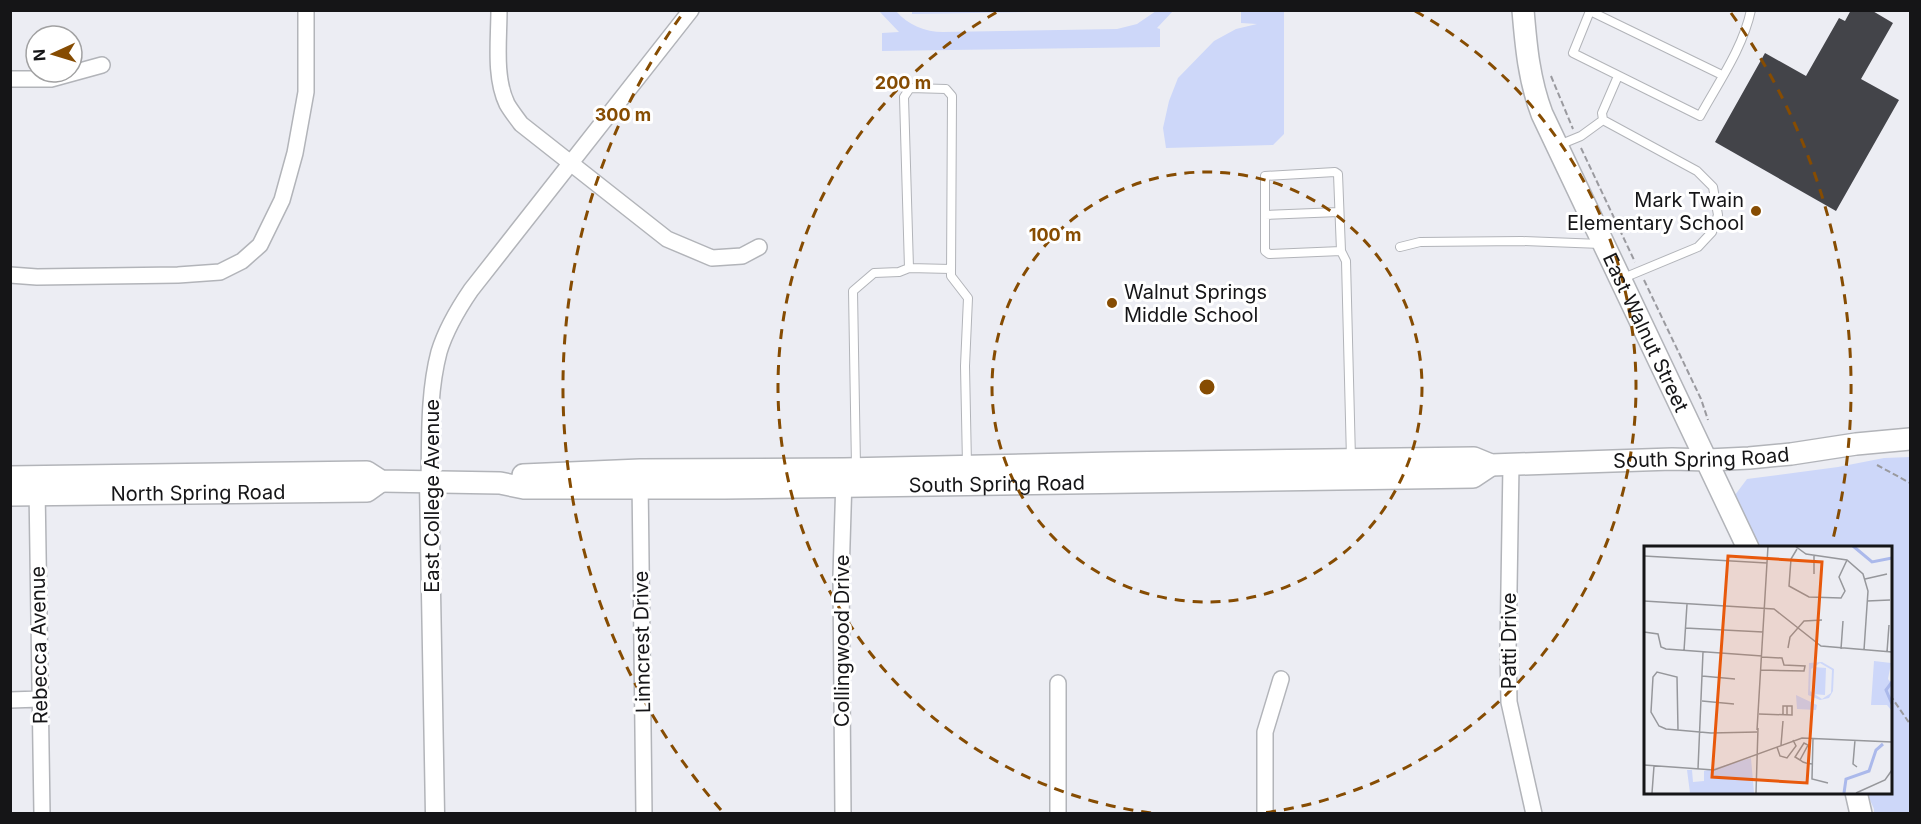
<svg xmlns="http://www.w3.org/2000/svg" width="1921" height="824" viewBox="0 0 1921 824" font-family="Inter,sans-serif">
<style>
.green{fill:#cdd7f9}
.building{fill:#434449}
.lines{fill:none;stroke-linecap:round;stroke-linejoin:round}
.service-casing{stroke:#b2b4b9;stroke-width:10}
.minor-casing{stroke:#b2b4b9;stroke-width:18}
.tertiary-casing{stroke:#b2b4b9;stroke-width:21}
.secondary-casing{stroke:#b2b4b9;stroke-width:24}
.path{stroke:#9a9a9f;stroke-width:2;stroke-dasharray:6 3;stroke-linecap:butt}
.service{stroke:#fff;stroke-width:8}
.minor{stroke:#fff;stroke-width:15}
.tertiary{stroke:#fff;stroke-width:18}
.secondary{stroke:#fff;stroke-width:21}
.ring{fill:none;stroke:#864c02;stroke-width:3;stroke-dasharray:10 8}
.poi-dot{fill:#864c02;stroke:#fff;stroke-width:2}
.labels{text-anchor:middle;stroke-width:6;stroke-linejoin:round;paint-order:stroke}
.poi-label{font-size:20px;fill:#151517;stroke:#fff;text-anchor:end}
.street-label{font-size:20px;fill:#151517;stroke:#fff}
.inset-river{fill:none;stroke:#abb9eb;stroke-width:3}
.inset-road{fill:none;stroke:#96979b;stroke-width:1.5}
.view{fill:#e8590c;fill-opacity:0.15;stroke:#e8590c;stroke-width:3}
.inset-edge{fill:none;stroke:#151517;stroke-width:3}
.centre{fill:#864c02;stroke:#fff;stroke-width:3}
.ring-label{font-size:18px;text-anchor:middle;font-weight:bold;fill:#864c02;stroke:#fff;stroke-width:6;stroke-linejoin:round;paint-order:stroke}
</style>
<rect width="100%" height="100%" fill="#ecedf3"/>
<!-- green -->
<path class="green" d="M912,10H1087V11L912,14Z
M879,11H896C908,25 925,32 943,32L1117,29L1137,24L1156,11H1173L1157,28L1160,29V47L882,51V33L899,32Z
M1241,11H1284V134L1273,145L1166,148L1163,128L1169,101L1178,78L1214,41L1236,29L1257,24L1241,23Z
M1910,457V813H1874V809L1867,793L1890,792V548H1759L1735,495L1747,479L1838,467L1884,458Z"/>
<!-- building -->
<path class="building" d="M1851,10H1871L1893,23L1861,79L1899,100L1836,211L1715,142L1765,53L1806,76L1839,18L1845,21Z"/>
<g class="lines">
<defs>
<path id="service" d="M1722,75L1590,11L1573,53L1700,116C1718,83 1743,48 1751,10
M1603,120L1602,113L1618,76
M1559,145L1581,136L1603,120L1697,171L1713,187L1718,215L1712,232L1698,247L1621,279
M1339,212L1265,215V251L1269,254L1341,251
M1265,215V176L1335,172L1338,174L1341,251L1346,261L1351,459
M1400,247L1420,242L1522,241L1601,244
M909,268L951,269
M856,467L853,291L874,273L899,272L909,268L904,97L910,88L946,89L952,96L951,276L968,298L965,366L967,465"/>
<path id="minor" d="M499,10C499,40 494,77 507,104C511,111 516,117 521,124L667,239L712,258L742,256L759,247
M10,79H51L102,65
M10,275L37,277L178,275L220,272L242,261L260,245L282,200L295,153L306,92V10
M1511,465L1508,650L1509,702L1534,814
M640,478L644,814
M429,482C430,439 428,394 439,352C446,329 458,309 471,290L691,10
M37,487L42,814
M1058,683V814
M10,700L40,699
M843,814L841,576L844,478
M1265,814V732L1281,679"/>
<path id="tertiary" d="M429,482L435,814"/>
<g id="secondary">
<path id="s1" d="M1523,10C1526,46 1529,80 1542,114L1748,548"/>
<path id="s2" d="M523,475L640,470L844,469L1114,463L1474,458L1491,465L1672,459L1708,460L1749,458L1791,454L1856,444L1910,439"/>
<path id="s3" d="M10,477L367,472L381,481L500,483L524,488H725L1473,477L1491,465"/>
<path id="s4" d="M10,495L367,491L381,481"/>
<path d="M1856,792L1861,814"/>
</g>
</defs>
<!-- service casing -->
<use href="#service" class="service-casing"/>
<!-- minor casing -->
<use href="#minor" class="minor-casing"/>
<!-- tertiary casing -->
<use href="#tertiary" class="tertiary-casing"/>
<!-- secondary casing -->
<use href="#secondary" class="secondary-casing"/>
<!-- path -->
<path class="path" d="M1551,76L1573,129
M1581,148L1635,262
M1644,280L1701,399L1708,420
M1877,465L1910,483
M1890,695L1910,724"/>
<!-- service -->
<use href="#service" class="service"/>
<!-- minor -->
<use href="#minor" class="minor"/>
<!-- tertiary -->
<use href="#tertiary" class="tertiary"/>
<!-- secondary -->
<use href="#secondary" class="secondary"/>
</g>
<!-- distance rings -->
<g class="ring">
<circle cx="1207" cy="387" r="215"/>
<path d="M1151 813A430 430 0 0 1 999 11M1415 11A430 430 0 0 1 1263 813"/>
<path d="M721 810A644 644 0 0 1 683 13M1731 13A644 644 0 0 1 1832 543"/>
</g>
<!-- markers -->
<g class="poi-dot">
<circle cx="1756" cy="211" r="6"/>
<circle cx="1112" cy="303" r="6"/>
</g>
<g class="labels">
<!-- poi labels -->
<g class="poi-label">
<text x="1744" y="207">Mark Twain<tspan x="1744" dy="23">Elementary School</tspan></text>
<text x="1124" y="299" text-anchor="start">Walnut Springs<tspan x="1124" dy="23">Middle School</tspan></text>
</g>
<!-- street labels -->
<g class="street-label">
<text dy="7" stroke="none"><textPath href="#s1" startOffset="348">East Walnut Street</textPath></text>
<text dy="7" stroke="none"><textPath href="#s2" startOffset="1180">South Spring Road</textPath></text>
<text dy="7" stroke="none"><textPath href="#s3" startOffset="990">South Spring Road</textPath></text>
<text dy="7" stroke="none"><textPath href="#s4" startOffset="188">North Spring Road</textPath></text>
<text transform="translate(432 496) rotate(-90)" y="7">East College Avenue</text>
<text transform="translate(842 641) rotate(-90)" y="7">Collingwood Drive</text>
<text transform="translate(1509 641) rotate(-90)" y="7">Patti Drive</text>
<text transform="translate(642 642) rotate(-91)" y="7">Linncrest Drive</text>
<text transform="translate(39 645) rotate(-91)" y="7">Rebecca Avenue</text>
</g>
</g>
<!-- overview -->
<g transform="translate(1644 546)">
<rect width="248" height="248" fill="#ecedf3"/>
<path d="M230,115L247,117L244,133L247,137V164L243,159H227ZM178,116L190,123L189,145L185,152L176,154L164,149L165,117ZM176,117L188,124L187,147L178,153L166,145L167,123ZM169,121L182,122L181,149L168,148ZM152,149L173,159L172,164L153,163ZM107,212L110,247H46L43,224H48L49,236L60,235V225Z" fill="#cdd7f9" fill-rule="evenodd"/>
<path class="inset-river" d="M209,0L228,16L248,12M248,136L242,144L248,158M200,247L202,233L225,225L232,204L239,198"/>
<path class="inset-road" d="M151,0L162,8L203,14L219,28L224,45L220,104M153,3L147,13L145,40L165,51L197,52L201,45L195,31L203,14M170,9V28M0,10L123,17M221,33L243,28M0,55L130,63L177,100L248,106M223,55L246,54M41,82L119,86M0,86L14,88L17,101L22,103L118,110M144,102L146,91L160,75L178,74M197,103L199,75M40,105L43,58M243,106L245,79M117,124L160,125L161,120L140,119L138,112L118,111M58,130L91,133M58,155L90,158M115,168L148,169V160H143M139,169V160H143V169M34,184L33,131L13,126L9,131L7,166L15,180L22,183L67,187L113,186M113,184L124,0M169,192L168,233L184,237M211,194L209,218L213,221M137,199L139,175M133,201L136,210L143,212L152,200L149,194M156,214L164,199L160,197L151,211L156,214L159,216L162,217L168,218M0,219L70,224L158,192L248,196M54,223L59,106M8,247L10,220M112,247L114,182M212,247L241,234L248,224"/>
<path class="view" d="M84,10L178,16L163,237L68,231Z"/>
<rect width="248" height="248" class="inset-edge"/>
</g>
<circle cx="1207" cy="387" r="9" class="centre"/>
<g class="ring-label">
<text x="903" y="89">200 m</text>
<text x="623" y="121">300 m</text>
<text x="1055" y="241">100 m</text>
</g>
<!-- border -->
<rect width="1921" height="824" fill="none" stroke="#151517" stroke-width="24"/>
<!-- north arrow -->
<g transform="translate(54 54) rotate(266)"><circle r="28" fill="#ffffff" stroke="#a1a1a2" stroke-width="1.5"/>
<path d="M0-4.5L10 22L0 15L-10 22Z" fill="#864c02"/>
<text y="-9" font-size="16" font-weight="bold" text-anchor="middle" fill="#151517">N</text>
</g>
</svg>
